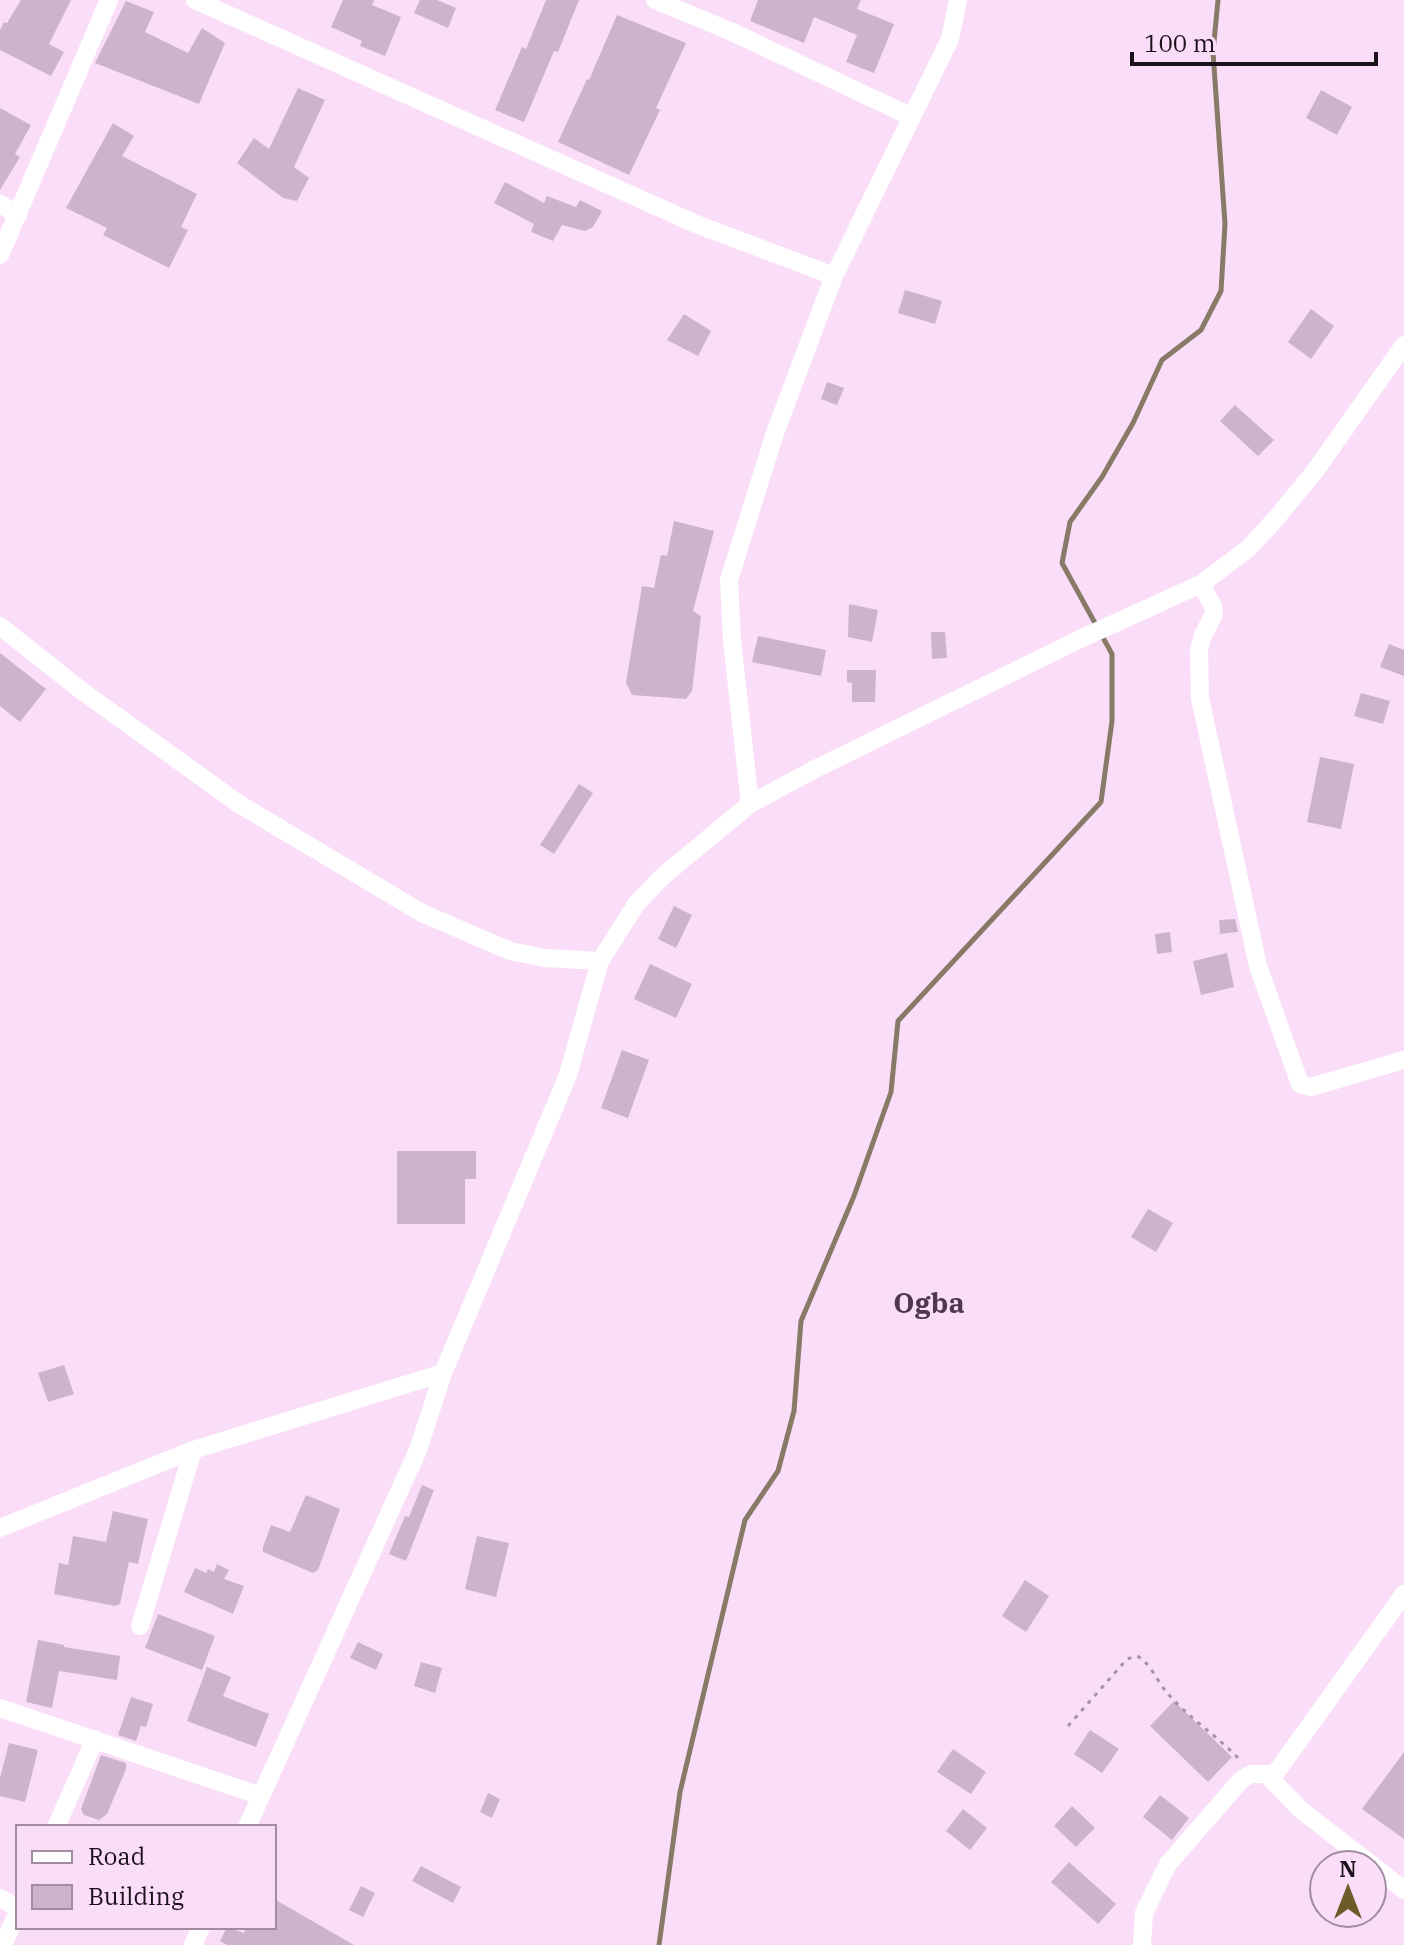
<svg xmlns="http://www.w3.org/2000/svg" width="1404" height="1945" viewBox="0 0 1404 1945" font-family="'IBM Plex Serif',serif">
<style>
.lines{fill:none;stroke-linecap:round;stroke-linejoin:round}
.stream{stroke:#877b67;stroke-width:5}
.building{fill:#ceb3ce}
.path{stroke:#a893a8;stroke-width:3;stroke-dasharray:4 6;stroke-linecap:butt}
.minor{stroke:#fff;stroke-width:18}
.labels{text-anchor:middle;stroke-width:7;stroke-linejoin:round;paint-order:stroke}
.quarter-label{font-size:28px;font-weight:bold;fill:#4f384f;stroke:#fadef9}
</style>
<rect width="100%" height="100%" fill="#fadef9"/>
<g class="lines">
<!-- stream -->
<path class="stream" d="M659,1945L680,1792L745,1520L778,1471L794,1411L801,1321L854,1196L891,1092L898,1021L1101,802L1112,721V654L1062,563L1070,522L1102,477L1133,423L1162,360L1201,330L1221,291L1225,224L1213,52L1218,0"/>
</g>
<!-- building -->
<path class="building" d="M21,0H71L49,44L64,52L51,76L0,50V30L4,22L7,23Z
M343,0H374L372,5L401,17L385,56L360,46L362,41L331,27Z
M420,0H437L456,8L448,28L414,13Z
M546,0H579L558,52L554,51L524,122L495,110L522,47L526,49Z
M758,0H861L857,9L894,24L874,73L846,62L857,35L814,17L804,43L750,21Z
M126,1L154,12L145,32L188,53L202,28L225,43L199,104L95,63Z
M617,15L686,43L656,108L660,110L629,175L558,142L587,79L589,80Z
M298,88L325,100L294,167L309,178L297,201L283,198L237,163L254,138L269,149Z
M1321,90L1352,107L1337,135L1306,118Z
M0,108L31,125L15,154L20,157L0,190Z
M113,123L134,136L122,156L197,194L181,227L188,230L169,268L103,235L107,228L66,208Z
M505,182L544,203L547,196L576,207L580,200L602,211L593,227L585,231L562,225L553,241L531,232L534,224L494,203Z
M905,290L942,301L935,324L898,313Z
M1311,309L1334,326L1311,359L1288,342Z
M684,314L711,331L698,356L667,340Z
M827,382L844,388L837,405L821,399Z
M1235,405L1274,440L1258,456L1220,421Z
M674,521L714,531L693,611L701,616L692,691L686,699L632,695L626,683L642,586L654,588L661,555L667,556Z
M849,604L878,610L872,642L848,637Z
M931,632H945L947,658L932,659Z
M758,636L826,650L821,676L752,662Z
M1389,644L1404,650V676L1380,667Z
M0,653L46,689L20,722L0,706Z
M847,670H876L875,702H852V683L847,682Z
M1361,693L1390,701L1383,724L1354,716Z
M1320,757L1354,764L1341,829L1307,822Z
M579,784L593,793L554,854L540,845Z
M674,906L692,915L676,948L658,939Z
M1235,919L1238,932L1220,934L1219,920Z
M1170,932L1172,952L1157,954L1155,934Z
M1227,953L1234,987L1201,995L1193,961Z
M650,964L692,984L676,1018L634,999Z
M622,1050L649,1060L628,1118L601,1108Z
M397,1151H476V1179H465V1224H397Z
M1148,1209L1173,1223L1156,1252L1131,1237Z
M64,1365L74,1394L48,1402L38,1373Z
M422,1485L434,1490L406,1561L389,1554L405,1516L409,1517Z
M306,1495L340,1509L318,1570L313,1573L263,1552V1547L271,1525L290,1532Z
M113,1511L148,1519L138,1564L129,1562L120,1604L115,1606L54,1594L59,1563L68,1565L73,1536L106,1542Z
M477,1536L509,1543L496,1597L465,1589Z
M217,1564L229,1570L224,1579L244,1586L233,1614L184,1592L195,1568L206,1573L208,1569L214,1572Z
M1025,1580L1049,1596L1026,1632L1002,1616Z
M158,1614L215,1636L202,1670L145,1648Z
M38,1640L64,1645V1647L120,1656L117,1680L59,1671L52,1708L26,1702Z
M358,1642L383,1654L376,1670L350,1658Z
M421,1662L442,1668L435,1693L414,1686Z
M207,1667L231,1677L223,1696L269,1714L256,1747L187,1721Z
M131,1697L153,1704L146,1727L141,1726L136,1741L118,1735Z
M1174,1701L1232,1757L1208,1782L1150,1726Z
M1090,1730L1119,1749L1102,1773L1074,1754Z
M9,1743L38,1750L25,1802L0,1796V1778Z
M953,1749L986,1772L971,1794L937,1772Z
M1404,1752V1839L1362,1809Z
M101,1755L126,1763V1769L107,1814L99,1820L84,1815L81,1809Z
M488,1793L500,1799L492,1818L480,1812Z
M1160,1795L1189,1818L1172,1840L1143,1817Z
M1072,1806L1095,1828L1076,1847L1054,1826Z
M963,1809L987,1828L970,1850L946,1831Z
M1069,1862L1116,1904L1098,1924L1051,1882Z
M421,1866L461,1887L453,1903L412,1881Z
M361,1886L375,1893L363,1917L349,1910Z
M274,1899L354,1945H227L220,1941L227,1927L244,1933L247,1927H274Z"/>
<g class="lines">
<!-- path -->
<path class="path" d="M1068,1726L1127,1659L1137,1656C1150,1662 1158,1683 1168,1694C1190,1719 1219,1737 1242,1762"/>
<!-- minor -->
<path class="minor" d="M195,0L696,224L834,276
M655,0L730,31L912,117
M0,204L18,215
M0,255L109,0
M1201,584L1213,606L1214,614L1203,635L1199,650L1200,698L1258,966L1300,1084L1311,1087L1404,1060
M0,626L82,691L239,804L422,913L510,951L545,958L600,961
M750,804L732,640L729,580L775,433L834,276L950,39L958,0
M0,1528L193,1450L443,1373
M140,1626L193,1450
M0,1708L261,1796
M1268,1776L1301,1810L1372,1865
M56,1827L95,1739
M247,1827L418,1450L443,1373L568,1075L600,961L637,903L663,876L750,804L815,769L1078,640L1201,584L1249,548L1278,516L1315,471L1404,345
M1372,1865L1404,1890
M0,1898L18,1908
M3,1945L18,1912
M193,1945L201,1927
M1142,1945L1144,1913L1168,1864L1241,1780L1251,1774H1275L1404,1594"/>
</g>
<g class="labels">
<!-- quarter labels -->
<g class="quarter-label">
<text x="929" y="1313">Ogba</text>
</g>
</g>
<!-- legend -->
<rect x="16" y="1825" width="260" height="104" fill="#fadef9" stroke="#a18ca0" stroke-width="2"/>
<rect x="32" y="1851" width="40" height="12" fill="#ffffff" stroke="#a18ca0" stroke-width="2"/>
<text x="88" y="1865" font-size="24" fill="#1b111b">Road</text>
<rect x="32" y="1885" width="40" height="24" fill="#ceb3ce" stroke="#a18ca0" stroke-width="2"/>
<text x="88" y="1905" font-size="24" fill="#1b111b">Building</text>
<!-- north arrow -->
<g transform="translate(1348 1889)"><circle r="38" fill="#fadef9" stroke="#a18ca0" stroke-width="2"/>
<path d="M0-6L14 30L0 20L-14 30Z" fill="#6d5c2a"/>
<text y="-12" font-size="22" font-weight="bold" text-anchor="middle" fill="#1b111b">N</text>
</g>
<!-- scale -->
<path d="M1132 52v12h244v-12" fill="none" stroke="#1b111b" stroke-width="4"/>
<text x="1144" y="52" font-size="24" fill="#1b111b" stroke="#fadef9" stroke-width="6" paint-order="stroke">100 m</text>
</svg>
